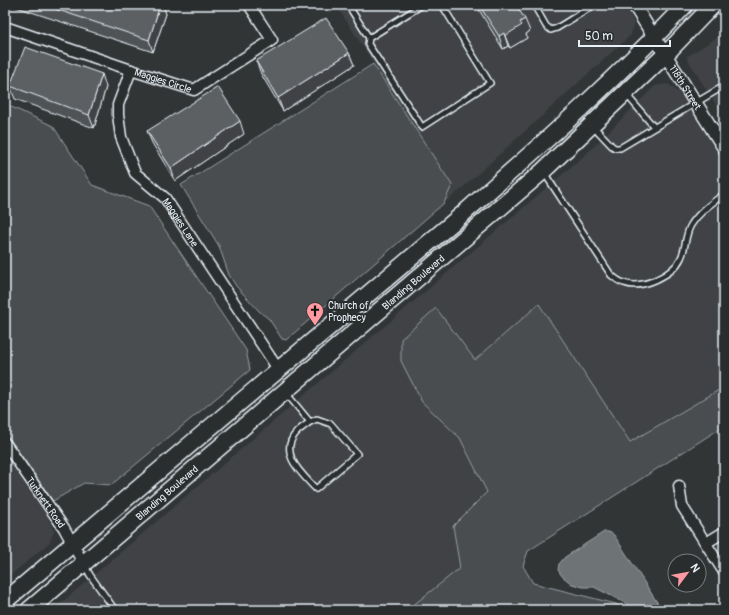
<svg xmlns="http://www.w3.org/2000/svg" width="729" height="615" viewBox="0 0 729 615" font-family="Pangolin,sans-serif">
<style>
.built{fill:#3f4244}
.green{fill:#494d4f;stroke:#989fa4}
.water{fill:#6e7376;stroke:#9fa5aa}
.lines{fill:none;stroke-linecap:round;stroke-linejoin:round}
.service-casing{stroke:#e8f1f8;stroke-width:8}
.minor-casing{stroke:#e8f1f8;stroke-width:13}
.tertiary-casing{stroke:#e8f1f8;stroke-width:15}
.primary-casing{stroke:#e8f1f8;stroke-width:19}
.service{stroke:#2a2d2e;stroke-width:5}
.minor{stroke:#2a2d2e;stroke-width:10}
.tertiary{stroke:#2a2d2e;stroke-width:12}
.primary{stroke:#2a2d2e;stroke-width:16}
.wall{fill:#4f5355;stroke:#e8f1f8}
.shaded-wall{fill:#404345;stroke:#e8f1f8}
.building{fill:#5c6063;stroke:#e8f1f8}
.labels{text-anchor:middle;stroke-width:4;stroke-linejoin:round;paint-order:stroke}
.street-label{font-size:10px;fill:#e8f1f8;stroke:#2a2d2e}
.poi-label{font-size:10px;fill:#e8f1f8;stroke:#2a2d2e;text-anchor:start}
</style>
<rect width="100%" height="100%" fill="#323536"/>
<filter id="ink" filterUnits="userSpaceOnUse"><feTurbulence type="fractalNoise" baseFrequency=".025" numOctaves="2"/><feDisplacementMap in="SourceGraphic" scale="8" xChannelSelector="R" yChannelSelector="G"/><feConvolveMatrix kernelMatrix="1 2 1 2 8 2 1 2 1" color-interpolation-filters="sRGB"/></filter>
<g filter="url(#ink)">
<!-- built -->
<path class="built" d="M336,5H626L634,23L631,35L458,192L444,203L452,185Z
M724,33V118L686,57Z
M668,84L683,96L724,162V387L630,443L539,304L475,360L436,308L422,402L460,438L487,492L453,526L460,568L407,610H53L586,154L655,86Z
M5,452L45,511L54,531L50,542L5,580Z"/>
<!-- green -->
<path class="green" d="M373,64L452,185L444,203L286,340L282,339L269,319L260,312L236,286L229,275L219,246L181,185Z
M5,104L53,126L92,185L149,206L246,350L250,370L111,485L84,483L53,501L5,432Z
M539,304L630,442L724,387V426L528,551L523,566L533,583L616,604L624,610H407L460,568L453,526L487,492L460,438L422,402L401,361V339L436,308L475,360Z"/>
<!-- water -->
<path class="water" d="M604,532H609L614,535L662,610H634L625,603L594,587H583L572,584L562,576L558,570L559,564L565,557Z"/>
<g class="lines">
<defs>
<path id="service" d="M348,5L369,38L368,44L422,127L490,83L442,5
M534,5L546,26L551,30L557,28L594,5
M369,38L422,5
M626,94L654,127
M593,126L612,146L615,148H620L724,86
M545,174L611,275C615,278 619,282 624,283C642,290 673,275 681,258C686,248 685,234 691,225C699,212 712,203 724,194
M286,393L310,422C306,425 301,428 297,432C277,453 302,474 316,489L357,454L331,424L317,419L310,422
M85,566L90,575L115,610"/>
<g id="minor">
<path id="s1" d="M5,27L131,70L194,90L272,40L249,5"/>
<path id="s2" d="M131,70L118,105V115L121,137L135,173L165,198L278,369"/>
<path id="s3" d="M5,443L64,528L83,563"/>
<path d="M679,486L682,506L724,572"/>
<path d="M706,543L724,532"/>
</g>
<g id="tertiary">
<path id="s4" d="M634,5L724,148"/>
</g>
<g id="primary">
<path d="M5,601L464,213C540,146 616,79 685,5"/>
<path id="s5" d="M29,610L543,171L665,55L713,5"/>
</g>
</defs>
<!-- service casing -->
<use href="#service" class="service-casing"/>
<!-- minor casing -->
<use href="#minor" class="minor-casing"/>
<!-- tertiary casing -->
<use href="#tertiary" class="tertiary-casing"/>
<!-- primary casing -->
<use href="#primary" class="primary-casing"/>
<!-- service -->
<use href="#service" class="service"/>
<!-- minor -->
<use href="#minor" class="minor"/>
<!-- tertiary -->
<use href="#tertiary" class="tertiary"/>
<!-- primary -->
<use href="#primary" class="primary"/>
</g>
<!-- wall -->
<path class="wall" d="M10,5H163L166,14L153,52Z
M476,5H516L530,31L526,34L527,38L510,48L508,46L503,49Z
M349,53L354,65L283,111L261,74L256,61Z
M10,86L106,87L94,128L15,99Z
M147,131L244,134L175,181L152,143Z"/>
<!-- shaded-wall -->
<path class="shaded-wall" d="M160,5H163L166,14L153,52L149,40Z
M278,5H286L280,9Z
M525,19L530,31L526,34L527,38L510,48L505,36L520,22Z
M504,33L508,46L503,49L499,36Z
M349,53L354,65L283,111L278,98Z
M102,74L106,87L94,128L89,115Z
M240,121L244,134L175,181L171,168Z"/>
<!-- building -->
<path class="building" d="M43,5H160L149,40Z
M479,5H516L525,19L520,22L522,25L505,36L504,33L499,36Z
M326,18L349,53L278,98L256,61Z
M25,47L102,74L89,115L10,86Z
M218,87L240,121L171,168L147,131Z"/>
</g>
<!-- icons -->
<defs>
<symbol id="church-pin" viewBox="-11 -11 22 30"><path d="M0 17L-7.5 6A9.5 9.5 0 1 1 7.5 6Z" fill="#ff9aa2" stroke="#2a2d2e"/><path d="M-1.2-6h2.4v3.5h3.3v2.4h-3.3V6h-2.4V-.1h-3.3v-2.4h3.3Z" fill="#111"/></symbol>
</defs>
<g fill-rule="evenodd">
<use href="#church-pin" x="305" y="301" width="20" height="27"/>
</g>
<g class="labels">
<!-- street labels -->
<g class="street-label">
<text dy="4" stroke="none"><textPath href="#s1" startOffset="167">Maggies Circle</textPath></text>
<text dy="4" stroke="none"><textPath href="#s4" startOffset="97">118th Street</textPath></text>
<text dy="4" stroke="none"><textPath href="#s2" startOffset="176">Maggies Lane</textPath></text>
<text dy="4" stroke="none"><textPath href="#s5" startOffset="505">Blanding Boulevard</textPath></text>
<text dy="4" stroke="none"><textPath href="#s5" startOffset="181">Blanding Boulevard</textPath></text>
<text dy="4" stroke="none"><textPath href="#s3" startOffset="72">Turknett Road</textPath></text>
</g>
<!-- poi labels -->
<g class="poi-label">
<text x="328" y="309">Church of<tspan x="328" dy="12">Prophecy</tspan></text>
</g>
</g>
<!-- margin -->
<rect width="729" height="615" fill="none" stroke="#2a2d2e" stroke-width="20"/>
<rect x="10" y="10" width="709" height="595" fill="none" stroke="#e8f1f8" stroke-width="1.5" filter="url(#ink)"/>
<!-- north arrow -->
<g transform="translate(687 573) rotate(58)"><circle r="19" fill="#2a2d2e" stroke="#767b7f"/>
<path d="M0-3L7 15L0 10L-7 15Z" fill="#ff9aa2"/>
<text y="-6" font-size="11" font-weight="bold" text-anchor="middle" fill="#e8f1f8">N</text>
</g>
<!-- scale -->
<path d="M579 40v6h91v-6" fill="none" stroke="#e8f1f8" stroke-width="2"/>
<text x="585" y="40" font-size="12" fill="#e8f1f8" stroke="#2a2d2e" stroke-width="3" paint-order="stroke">50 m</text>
</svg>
